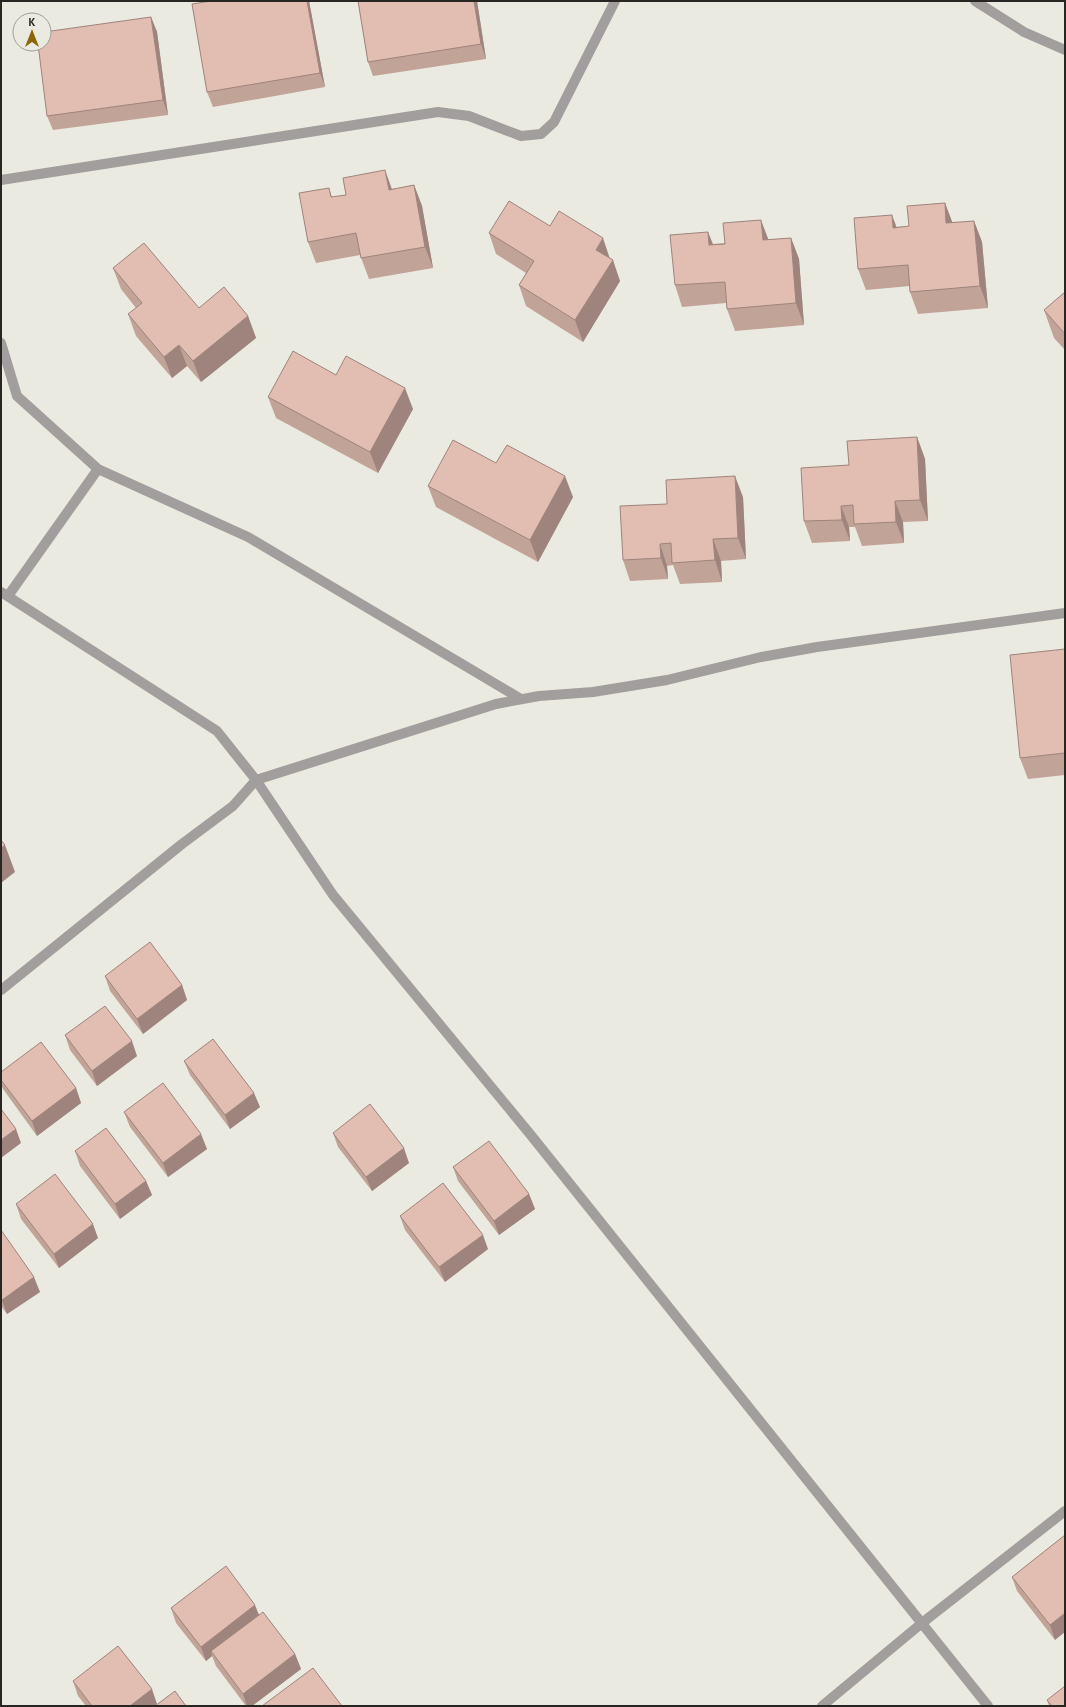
<svg xmlns="http://www.w3.org/2000/svg" width="1066" height="1707" viewBox="0 0 1066 1707" font-family="'PT Sans',sans-serif">
<style>
.lines{fill:none;stroke-linecap:round;stroke-linejoin:round}
.minor{stroke:#a29e9e;stroke-width:10}
.tertiary{stroke:#a29e9e;stroke-width:10}
.wall{fill:#c2a398}
.shaded-wall{fill:#9e847c}
.building{fill:#e2bdb1;stroke:#9e847c}
</style>
<rect width="100%" height="100%" fill="#ebeae1"/>
<g class="lines">
<!-- minor -->
<path class="minor" d="M1,180L438,112L469,116L521,136L541,134L554,122L615,1
M1,343L17,396L98,469
M1,592L217,731L256,780L333,895L530,1134L988,1706
M8,596L98,469L248,537L521,699
M1,990L182,844L233,806L256,780L496,704L539,696L593,692L667,680L761,657L817,647L1065,613
M822,1706L922,1623L1065,1511"/>
<!-- tertiary -->
<path class="tertiary" d="M975,1L1024,32L1065,50"/>
</g>
<!-- wall -->
<path class="wall" d="M211,1H309L325,87L213,107L207,92Z
M358,1H477L486,59L373,76L368,62Z
M151,17L157,32L168,115L53,130L47,116Z
M414,185L422,206L433,268L369,279L360,255L316,263L308,242L329,188L332,197L392,189Z
M945,203L952,223L974,221L982,242L988,308L918,314L910,292V286L866,290L858,269L896,227L909,226Z
M708,232L713,244L791,238L799,259L804,325L735,331L727,309L726,303L682,307L675,285Z
M489,233L610,258L620,281L583,342L526,306L519,285L526,273L496,254Z
M113,268L199,308L248,316L256,338L201,382L187,366L172,378L136,336L128,314L136,308L121,289Z
M1065,292V350L1054,338L1044,310Z
M336,375L413,409L378,473L276,418L268,397Z
M917,437L925,459L928,521L903,522L904,543L862,546L855,527H849L850,541L812,543L804,521L849,465Z
M496,463L573,497L538,562L436,507L428,486Z
M743,497L746,559L721,561L722,582L680,584L673,565L667,566L668,579L630,581L623,560L667,504Z
M1065,649V775L1028,779L1020,758Z
M105,976L182,985L187,1000L143,1034L110,991Z
M65,1035L137,1056L97,1086L70,1050Z
M184,1061L260,1107L230,1129L190,1075Z
M1,1072L76,1088L81,1103L37,1136L3,1089L1,1085Z
M124,1112L207,1149L168,1177L130,1127Z
M333,1133L409,1163L372,1191L338,1147Z
M75,1151L146,1181L152,1195L120,1219L80,1166Z
M453,1167L529,1194L535,1209L499,1235L458,1181Z
M16,1204L98,1238L59,1268L21,1219Z
M400,1216L488,1249L445,1282L405,1230Z
M1,1230L40,1292L7,1314L1,1306Z
M1065,1535L1055,1640L1017,1591L1012,1577Z
M171,1608L259,1614L295,1654L301,1669L252,1706H246L216,1666L212,1656L206,1661L176,1623Z
M73,1681L157,1704L154,1706H86L78,1696Z
M1047,1700L1065,1706H1049Z"/>
<!-- shaded-wall -->
<path class="shaded-wall" d="M307,1H309L325,87L320,73Z
M474,1H477L486,59L481,44Z
M151,17L157,32L168,115L163,100Z
M385,170L393,192L389,190Z
M414,185L422,206L433,268L425,247Z
M945,203L953,224L946,223Z
M892,215L900,236L893,228Z
M761,220L769,241L763,240Z
M974,221L982,242L988,308L980,286Z
M708,232L716,253L709,245Z
M603,238L610,259L596,250Z
M791,238L799,259L804,325L796,303Z
M613,260L620,281L583,342L575,320Z
M248,316L256,338L201,382L193,361Z
M179,345L187,366L172,378L164,357Z
M405,388L413,409L378,473L370,452Z
M917,437L925,459L928,521L920,500Z
M565,476L573,497L538,562L530,540Z
M735,476L743,497L746,559L738,538Z
M895,501L903,522L904,543L896,522Z
M841,506L849,527L850,541L842,520Z
M713,539L721,561L722,582L715,560Z
M660,544L667,566L668,579L661,558Z
M5,845L15,872L1,883V848Z
M182,985L187,1000L143,1034L137,1019Z
M132,1041L137,1056L97,1086L92,1071Z
M76,1088L81,1103L37,1136L32,1121Z
M254,1093L260,1107L230,1129L225,1115Z
M16,1129L21,1143L1,1158V1140Z
M201,1134L207,1149L168,1177L163,1163Z
M404,1148L409,1163L372,1191L366,1177Z
M146,1181L152,1195L120,1219L115,1204Z
M529,1194L535,1209L499,1235L494,1221Z
M93,1224L98,1238L59,1268L54,1254Z
M483,1235L488,1249L445,1282L439,1267Z
M34,1277L40,1292L7,1314L2,1300Z
M255,1605L261,1620L211,1651L212,1656L206,1661L201,1647Z
M1065,1613V1632L1055,1640L1050,1625Z
M295,1654L301,1669L252,1706H247L243,1694Z
M152,1689L157,1704L154,1706H130Z"/>
<!-- building -->
<path class="building" d="M211,1H307L320,73L207,92L192,4Z
M358,1H474L481,44L368,62Z
M151,17L163,100L47,116L38,44H44V32Z
M385,170L389,190L414,185L425,247L361,258L356,233L308,242L299,193L329,188L331,197L346,195L343,178Z
M509,201L550,226L559,211L603,238L596,250L613,260L575,320L519,285L534,261L489,233Z
M945,203L946,223L974,221L980,286L910,292L908,265L858,269L854,218L892,215L893,228L909,226L907,206Z
M761,220L763,240L791,238L796,303L727,309L725,282L675,285L670,235L708,232L709,245L725,244L723,223Z
M144,243L199,308L224,287L248,316L193,361L179,345L164,357L128,314L142,303L113,268Z
M1065,292V334L1044,310Z
M293,351L336,375L346,356L405,388L370,452L268,397Z
M917,437L920,500L895,501L896,522L854,524L853,505L841,506L842,520L804,521L801,468L849,465L847,441Z
M453,440L496,463L507,445L565,476L530,540L428,486Z
M735,476L738,538L713,539L715,560L672,563L671,543L660,544L661,558L623,560L620,506L667,504L666,480Z
M1065,649V753L1020,758L1010,655Z
M1,840L5,845L1,848Z
M150,942L182,985L137,1019L105,976Z
M105,1006L132,1041L92,1071L65,1035Z
M213,1039L254,1093L225,1115L184,1061Z
M41,1042L76,1088L32,1121L1,1080V1072Z
M163,1083L201,1134L163,1163L124,1112Z
M370,1104L404,1148L366,1177L333,1133Z
M1,1109L16,1129L1,1140Z
M106,1128L146,1181L115,1204L75,1151Z
M489,1141L529,1194L494,1221L453,1167Z
M55,1174L93,1224L54,1254L16,1204Z
M443,1183L483,1235L439,1267L400,1216Z
M1,1230L34,1277L2,1300L1,1299Z
M1065,1535V1613L1050,1625L1012,1577Z
M226,1566L255,1605L201,1647L171,1608Z
M263,1612L295,1654L243,1694L211,1651Z
M118,1646L152,1689L130,1706H92L73,1681Z
M313,1668L342,1706H262Z
M1065,1686V1706H1052L1047,1700Z
M175,1691L186,1706H155Z"/>
<!-- border -->
<rect width="1066" height="1707" fill="none" stroke="#272623" stroke-width="4"/>
<!-- north arrow -->
<g transform="translate(32 32)"><circle r="19" fill="#ebeae1" stroke="#9d9c95"/>
<path d="M0-3L7 15L0 10L-7 15Z" fill="#8c6606"/>
<text y="-6" font-size="11" font-weight="bold" text-anchor="middle" fill="#272623">K</text>
</g>
</svg>
